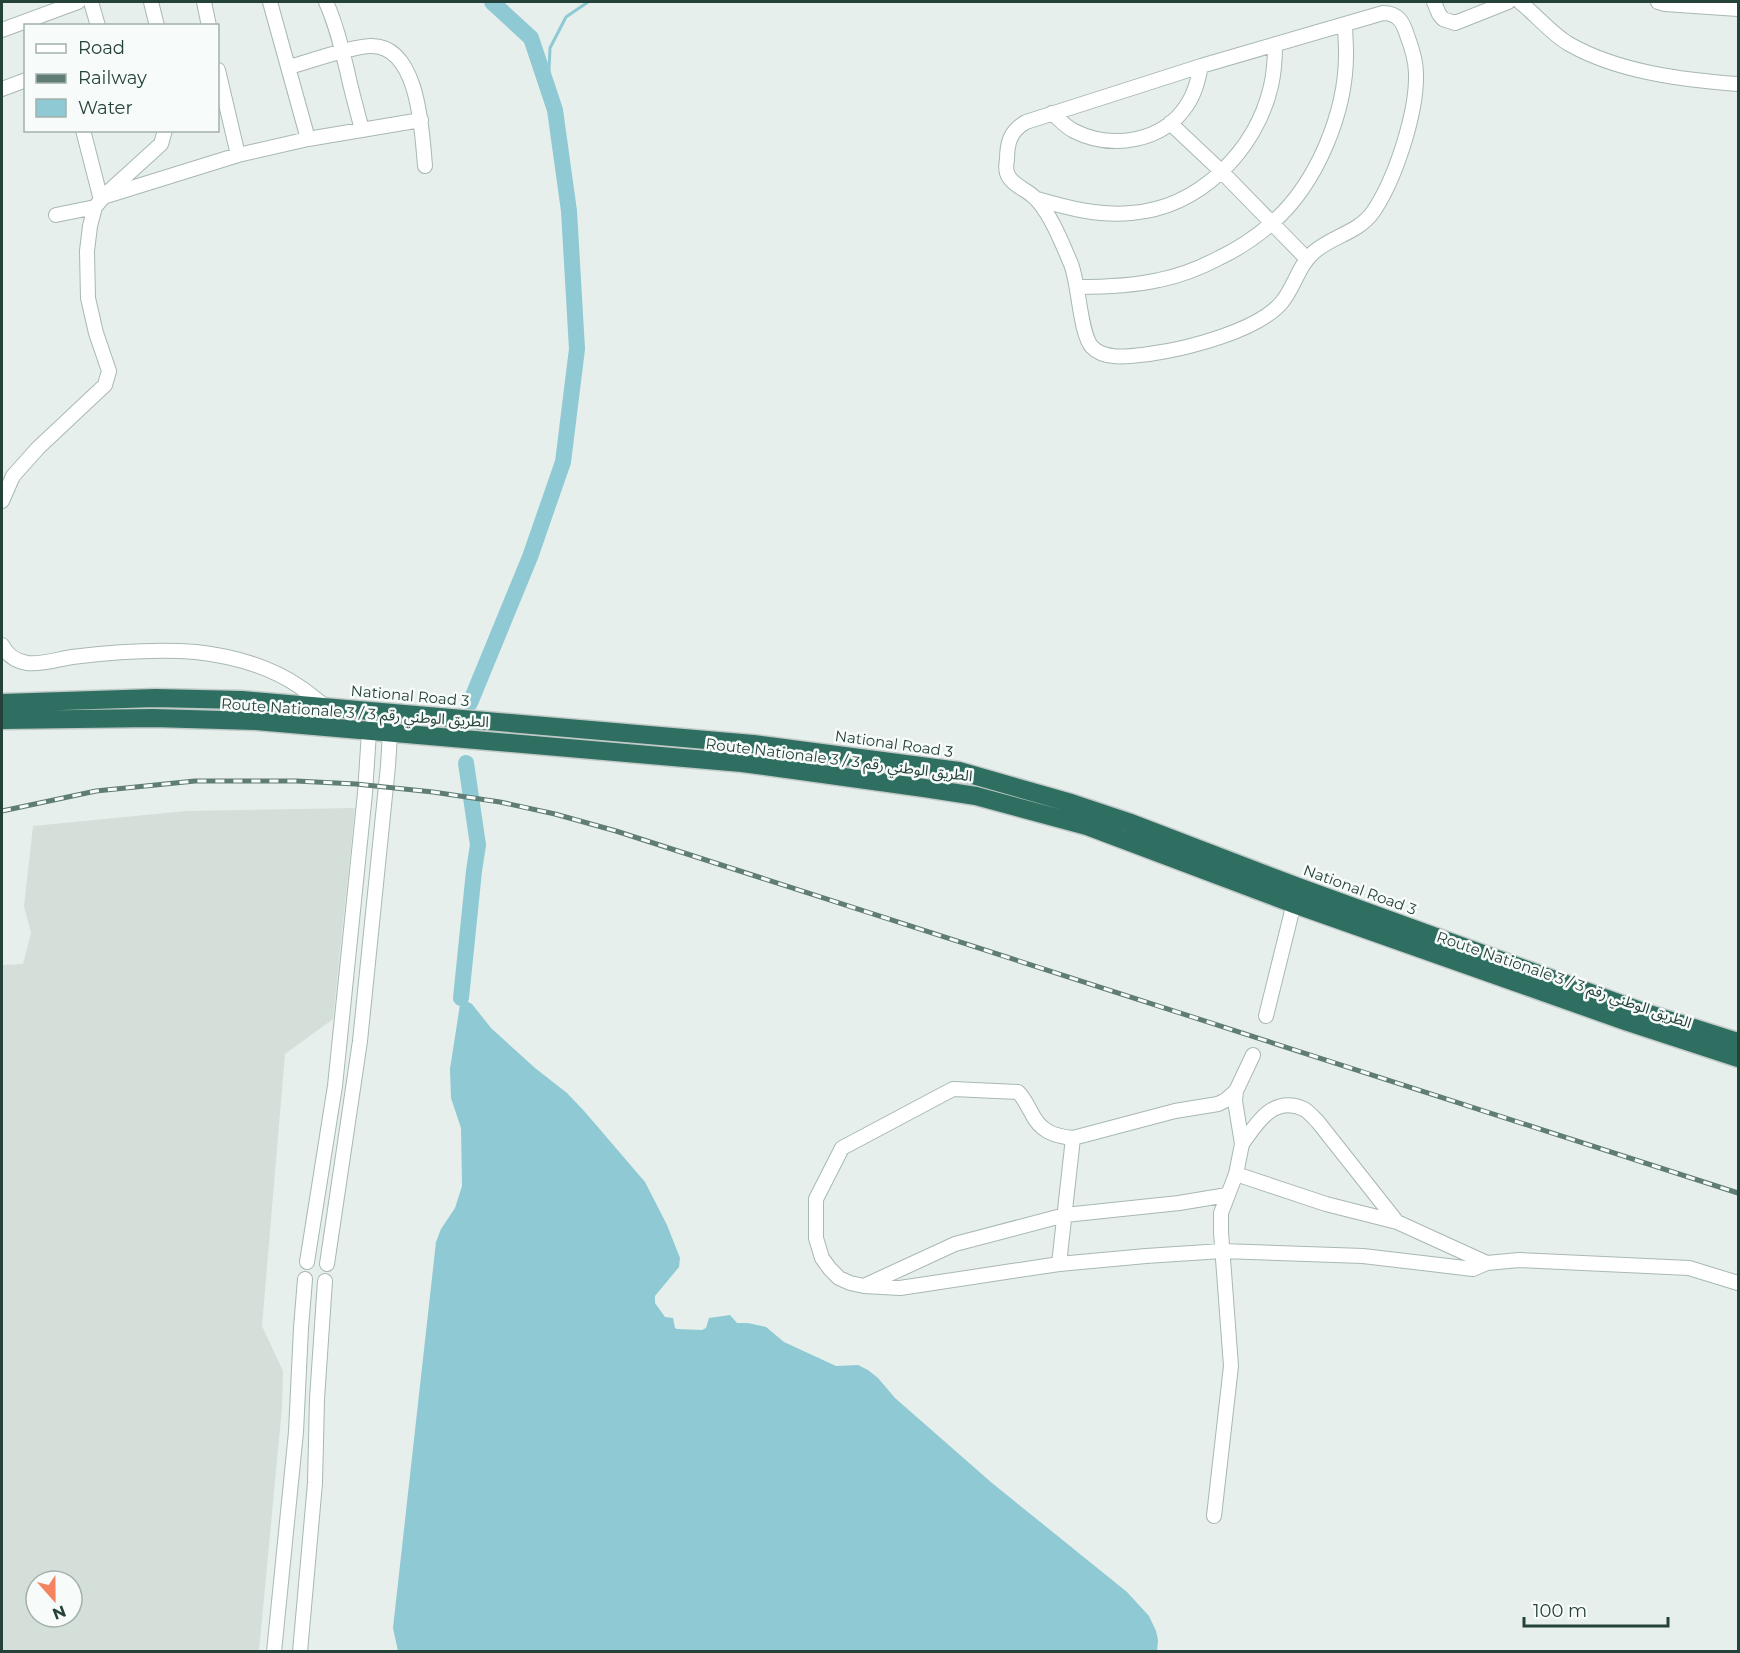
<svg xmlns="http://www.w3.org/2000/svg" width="1740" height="1653" viewBox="0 0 1740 1653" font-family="Montserrat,'Noto Sans Arabic',sans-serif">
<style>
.built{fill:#d4dfda;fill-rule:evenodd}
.water{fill:#8ec9d4}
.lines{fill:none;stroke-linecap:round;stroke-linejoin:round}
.stream{stroke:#8ec9d4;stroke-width:3}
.river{stroke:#8ec9d4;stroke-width:16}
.minor-casing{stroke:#a8b8b2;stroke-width:16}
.highway-casing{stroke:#c2cac8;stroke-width:21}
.minor{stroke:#fff;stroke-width:14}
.highway{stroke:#2f6f62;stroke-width:18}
.rail-casing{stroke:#5f7d75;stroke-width:5}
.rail{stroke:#f7fbf9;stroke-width:3;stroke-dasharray:9;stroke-linecap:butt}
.labels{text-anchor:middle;stroke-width:5;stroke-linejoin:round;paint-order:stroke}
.street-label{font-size:15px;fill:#24423a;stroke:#f7fbf9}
</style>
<rect width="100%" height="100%" fill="#e6efeb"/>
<!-- built -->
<path class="built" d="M355,808L333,1019L285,1054L262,1326L283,1371L282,1408L259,1651H2V965L23,964L31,933L24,906L33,826L186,811ZM36,1581H72V1617H36Z"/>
<!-- water -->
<path class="water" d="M461,998L472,1004L491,1028L535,1068L567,1093L585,1112L645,1182L667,1225L680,1258L679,1267L655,1296V1303L665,1317L673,1318L675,1328L677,1329L702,1330L706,1328L709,1318L730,1315L737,1323H748L766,1327L784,1342L836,1366L858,1365L868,1370L878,1378L895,1398L992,1483L1127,1592L1149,1616L1156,1631L1158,1640L1157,1651H398L393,1628L436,1242L441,1229L455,1208L462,1186L461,1128L451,1098L450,1069Z"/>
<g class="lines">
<!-- stream -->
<path class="stream" d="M548,91L550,48L566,17L588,2"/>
<!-- river -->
<path class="river" d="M470,703L530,557L563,462L577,349L569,211L555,110L531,38L492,2
M461,998L474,871L478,845L466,763"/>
<defs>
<path id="minor" d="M91,2L98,26
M151,2L157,26
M204,2L209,26
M270,2L308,139
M326,2C336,24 341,46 347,70C351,90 357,110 362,130
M1434,2L1439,14L1443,19L1455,23L1508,2
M1520,2C1535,14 1553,35 1569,44C1618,72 1683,80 1738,84
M1658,2L1665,4L1738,9
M1383,13C1398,13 1403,22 1407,35C1412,48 1416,61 1416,74C1417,113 1395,180 1373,212C1358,233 1332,236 1314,252C1298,266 1295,286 1282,302C1258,331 1186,349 1149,354C1132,356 1105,361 1092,347C1080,334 1079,284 1071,264C1062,243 1050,212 1034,197C1026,189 1011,185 1007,173C1006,169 1006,164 1007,160C1007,143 1010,131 1026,122L1201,66Z
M2,30L78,2
M289,67C312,61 348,47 370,46C419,44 422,132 425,166
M218,70L238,155
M2,89L26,80
M1052,113C1059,119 1066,127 1074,131C1112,150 1163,142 1187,105C1195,93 1198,80 1201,66
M1170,123L1222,172L1307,259
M83,130L101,200
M106,196L238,155L308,139L421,120
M1037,199C1068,208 1098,216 1131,213C1199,208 1256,151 1271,86C1274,73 1275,59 1275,45
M56,215L95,207
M1077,287C1105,287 1132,286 1159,280C1180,276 1200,268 1219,258C1238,249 1256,237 1272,223C1317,184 1347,111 1346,51C1346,42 1345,33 1345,24
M2,501L13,476L38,448L105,385L109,371L96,333L88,298L87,251L90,226L95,207L106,194L161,144L165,130
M2,645C7,655 15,661 27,663C42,665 58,659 72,657C113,652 156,649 196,652C232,656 271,667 300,687C309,693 317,700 326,707
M1266,1016L1296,895
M1236,1091L1226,1100L1218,1104L1175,1111L1073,1138C1053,1136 1040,1131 1031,1112C1027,1105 1024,1098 1018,1092L953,1089L842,1148L816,1199V1238L822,1258L830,1269L839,1278L850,1283L864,1286L900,1288L1059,1264L1146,1256L1222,1251L1363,1256L1473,1269L1487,1263L1519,1260L1689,1268L1738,1283
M1242,1144C1257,1123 1273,1095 1304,1109C1309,1112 1314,1118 1318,1122L1397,1222
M1236,1174L1326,1204L1397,1222L1487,1263
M307,1262L335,1086L365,793L369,732L379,711
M327,1264L360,1041L388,766L390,734L379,711
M1059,1264L1073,1138
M866,1285L955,1244L1065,1215L1179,1203L1227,1195
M1214,1516L1231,1366L1221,1232V1213L1236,1174L1242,1144L1235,1101L1236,1091L1253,1055
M274,1652L296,1432L301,1328L305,1279
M300,1652L315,1483L317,1399L325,1281"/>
<path id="highway" d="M2,703L155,698L242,700L753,744L959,771L1071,803L1128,822L1298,887L1643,1012L1738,1042
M2,720L153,718L256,721L742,763L924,788L976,796L1087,826L1294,904L1628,1022L1738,1058"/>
</defs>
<!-- minor casing -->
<use href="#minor" class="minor-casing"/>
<!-- highway casing -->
<use href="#highway" class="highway-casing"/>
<!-- minor -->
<use href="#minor" class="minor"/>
<!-- highway -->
<use href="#highway" class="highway"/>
<defs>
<path id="rail" d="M2,811L96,791L195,781H296L356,784L433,792L500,802L555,814L616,831L1738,1193"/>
</defs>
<!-- rail casing -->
<use href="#rail" class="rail-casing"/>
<!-- rail -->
<use href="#rail" class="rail"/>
</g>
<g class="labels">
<!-- street labels -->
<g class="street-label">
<text transform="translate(410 696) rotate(5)" y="5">National Road 3</text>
<text transform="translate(355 713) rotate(4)" y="5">Route Nationale 3 / الطريق الوطني رقم 3</text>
<text transform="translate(894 744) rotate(8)" y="5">National Road 3</text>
<text transform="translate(839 760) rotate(7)" y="5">Route Nationale 3 / الطريق الوطني رقم 3</text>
<text transform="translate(1360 890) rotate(20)" y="5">National Road 3</text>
<text transform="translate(1564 980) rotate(19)" y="5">Route Nationale 3 / الطريق الوطني رقم 3</text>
</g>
</g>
<!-- border -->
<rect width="1740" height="1653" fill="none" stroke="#24423a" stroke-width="6"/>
<!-- legend -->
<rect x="24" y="24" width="195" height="108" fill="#f7fbf9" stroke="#a3b1ad" stroke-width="1.5"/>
<rect x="36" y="44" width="30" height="9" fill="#ffffff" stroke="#a3b1ad" stroke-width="1.5"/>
<text x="78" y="54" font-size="18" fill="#24423a">Road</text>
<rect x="36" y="74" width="30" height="9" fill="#5f7d75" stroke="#a3b1ad" stroke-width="1.5"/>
<text x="78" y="84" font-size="18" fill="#24423a">Railway</text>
<rect x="36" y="99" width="30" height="18" fill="#8ec9d4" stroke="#a3b1ad" stroke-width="1.5"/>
<text x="78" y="114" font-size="18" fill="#24423a">Water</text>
<!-- north arrow -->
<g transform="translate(54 1599) rotate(159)"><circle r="28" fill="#f7fbf9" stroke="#a3b1ad" stroke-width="1.5"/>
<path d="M0-4.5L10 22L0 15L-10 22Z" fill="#f4845f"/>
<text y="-9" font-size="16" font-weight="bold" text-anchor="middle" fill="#24423a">N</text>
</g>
<!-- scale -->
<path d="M1524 1617v9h144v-9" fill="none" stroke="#24423a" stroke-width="3"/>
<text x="1533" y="1617" font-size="18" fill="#24423a" stroke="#f7fbf9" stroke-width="4.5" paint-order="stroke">100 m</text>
</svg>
